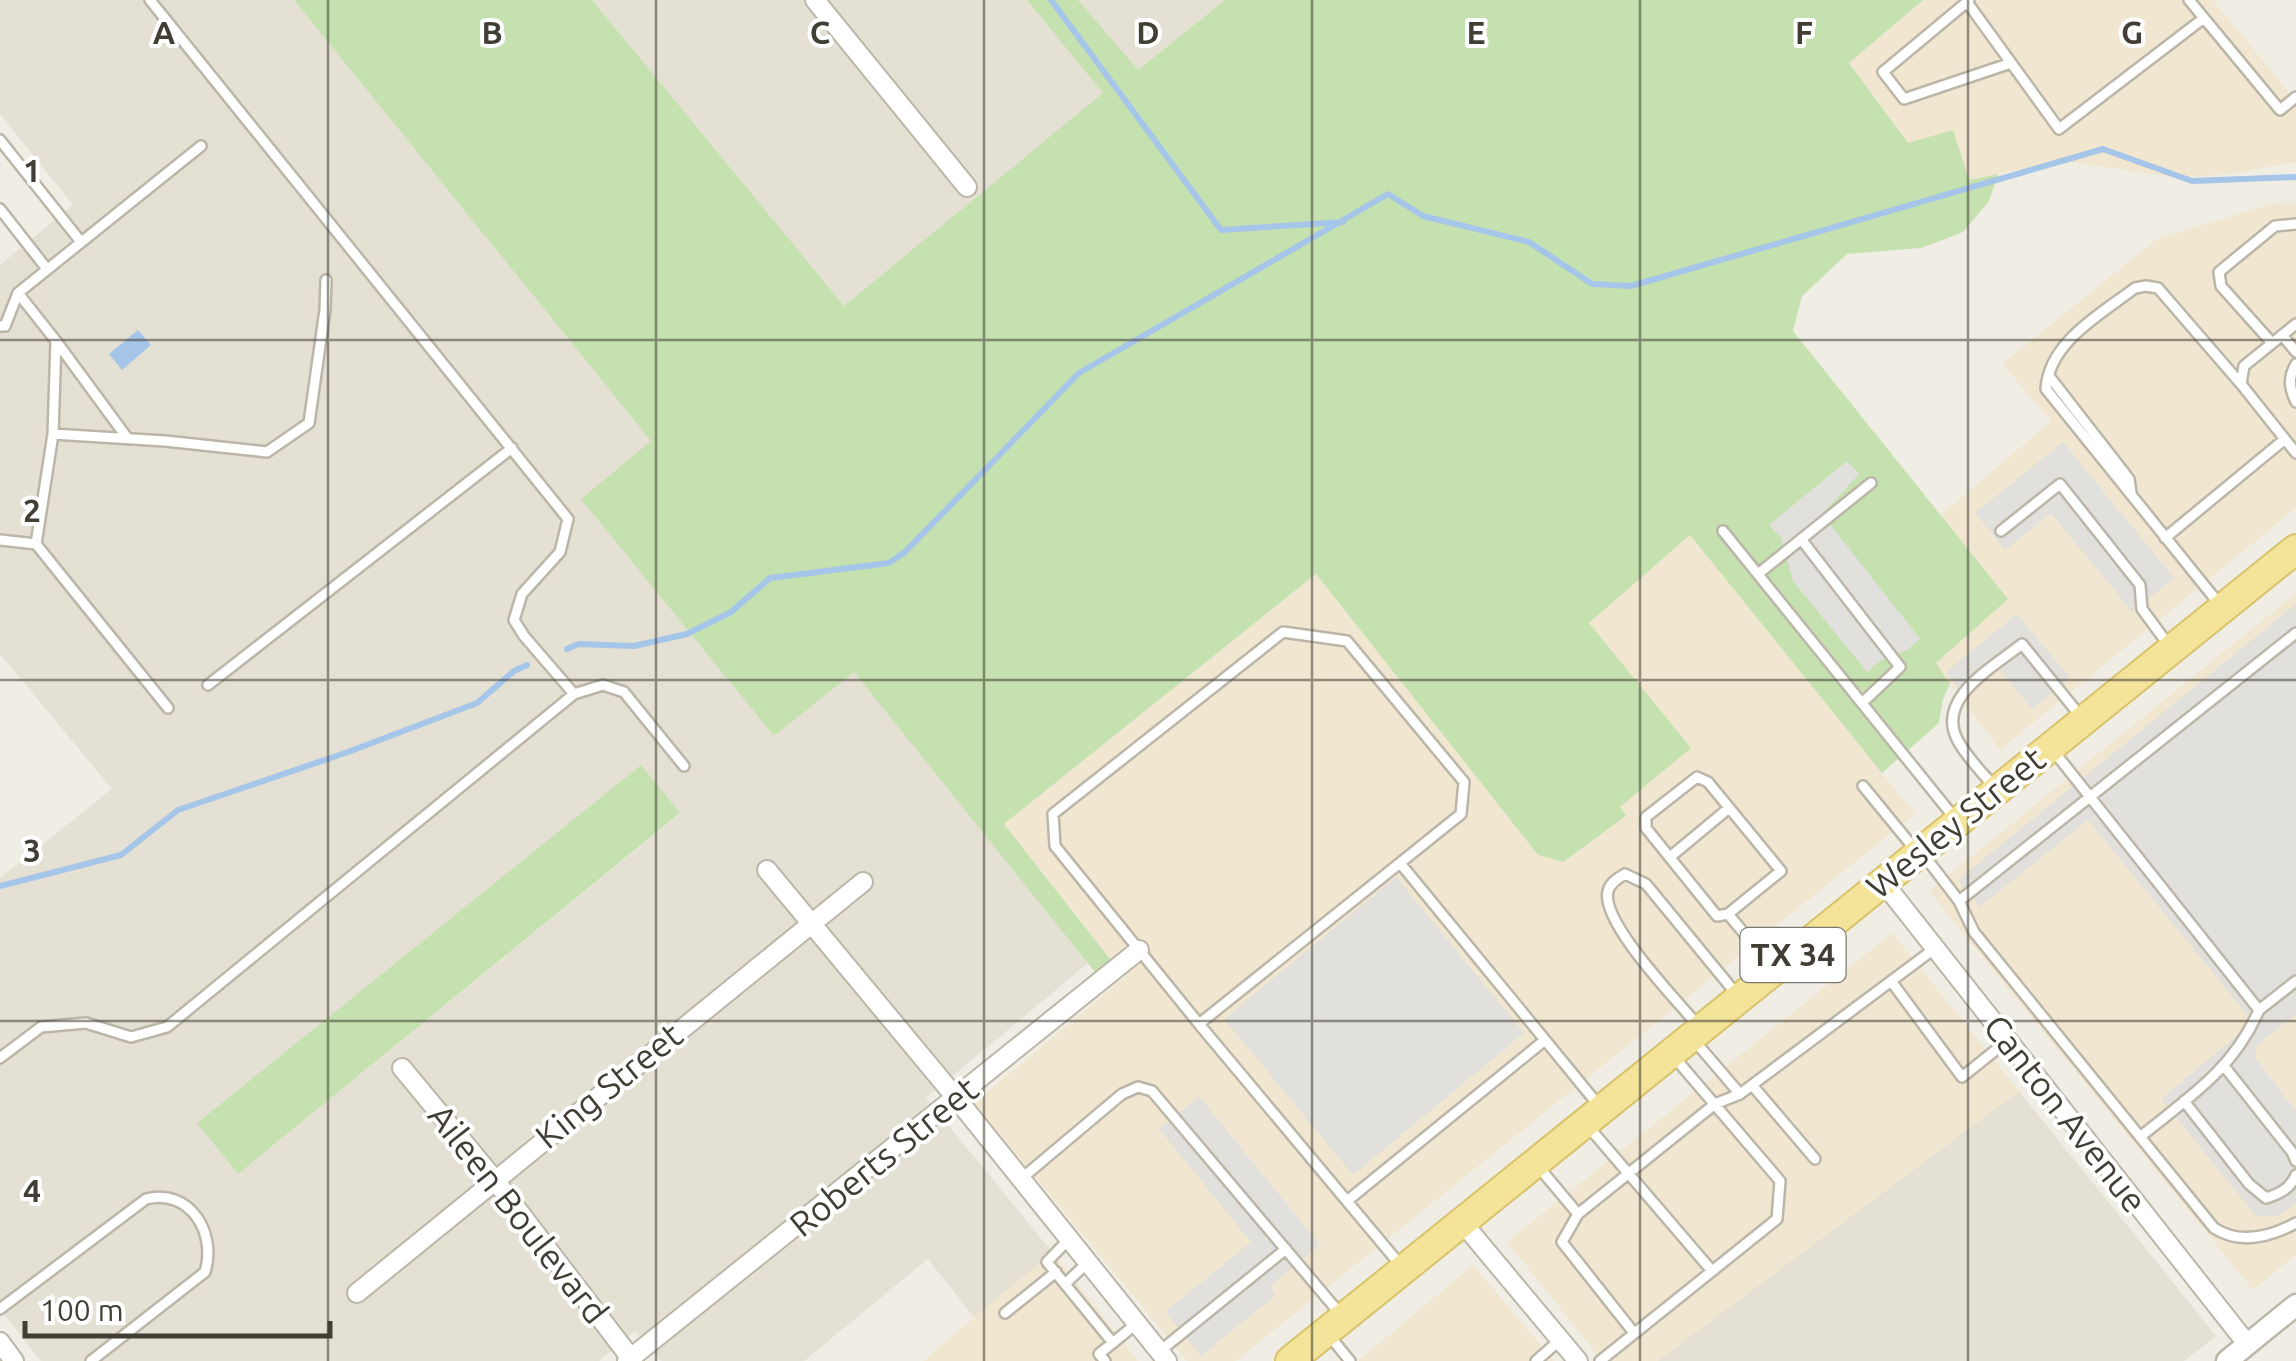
<svg xmlns="http://www.w3.org/2000/svg" width="2296" height="1361" viewBox="0 0 2296 1361" font-family="Ubuntu,sans-serif">
<style>
.residential{fill:#e4e0d3;fill-rule:evenodd}
.commercial{fill:#f1e7d1}
.green{fill:#c6e1b0}
.parking{fill:#e1e0dc}
.water{fill:#a5c6e8}
.lines{fill:none;stroke-linecap:round;stroke-linejoin:round}
.stream{stroke:#a5c6e8;stroke-width:6}
.service-casing{stroke:#bbb6a8;stroke-width:14}
.minor-casing{stroke:#bbb6a8;stroke-width:22}
.tertiary-casing{stroke:#bbb6a8;stroke-width:25}
.primary-casing{stroke:#d8c26b;stroke-width:32}
.service{stroke:#fff;stroke-width:9}
.minor{stroke:#fff;stroke-width:18}
.tertiary{stroke:#fff;stroke-width:20}
.primary{stroke:#f4e499;stroke-width:28}
.grid{fill:none;stroke:#423e35;stroke-width:2.5;stroke-opacity:0.55}
.labels{text-anchor:middle;stroke-width:8;stroke-linejoin:round;paint-order:stroke}
.shield{fill:#fff;stroke:#7b7872;stroke-width:2.5}
.shield-label{font-size:32px;font-weight:bold;fill:#423e35}
.street-label{font-size:35px;fill:#423e35;stroke:#fff}
.grid-label{font-size:32px;text-anchor:middle;font-weight:bold;fill:#423e35;stroke:#fff;stroke-width:8;stroke-linejoin:round;paint-order:stroke}
</style>
<rect width="100%" height="100%" fill="#f0eee4"/>
<!-- residential -->
<path class="residential" d="M0,0H294L652,442L582,498L774,736L854,671L1088,963L926,1098L1053,1253L974,1317L928,1259L804,1361H661L635,1331L599,1361H41L0,1309V878L112,789L0,654V265L73,205L0,114ZM641,766L680,814L238,1174L198,1122Z
M592,0H1027L1104,93L844,307Z
M1078,0H1225L1137,71Z
M2019,1091L2216,1336L2184,1361H1657Z"/>
<!-- commercial -->
<path class="commercial" d="M1923,0H2213L2296,101V162L2230,174L2180,178L2062,161L1969,180L1908,143L1849,63Z
M2274,203H2296V508L2000,750L1935,664L2008,599L1940,516L2051,421L2002,364L2157,239Z
M1690,535L1915,814L1236,1361H1187L974,1103L1125,977L1004,824L1316,574L1538,855L1625,815L1619,807L1690,748L1588,623Z
M2296,593V1255L2253,1290L1929,891Z
M1892,933L2019,1091L1657,1361H1602L1507,1242Z
M1053,1253L1138,1361H923L974,1317Z
M1473,1265L1554,1361H1358Z"/>
<!-- green -->
<path class="green" d="M294,0H592L844,306L1103,93L1027,0H1078L1138,70L1225,0H1923L1849,63L1908,143L1953,130L1969,180L1998,174L1989,201L1963,232L1921,248L1847,254L1802,296L1793,331L2008,599L1936,663L1950,684L1943,699L1939,723L1882,773L1690,535L1589,623L1691,748L1620,807L1626,816L1563,862L1538,855L1316,574L1004,824L1110,959L1095,972L854,672L774,736L581,499L651,441Z
M641,765L680,813L238,1174L197,1123Z"/>
<!-- parking -->
<path class="parking" d="M2063,442L2174,578L2132,612L2051,513L2005,550L1975,513Z
M1847,461L1859,474L1822,514L1920,639L1907,650L1880,661L1867,672L1793,581L1781,538L1769,525Z
M2296,604V1014L2256,1046L2255,1058L2296,1111V1203L2279,1216H2256L2161,1099L2253,1022L2088,820L1980,907L1958,880Z
M2017,614L2070,678L2032,709L1993,661L1959,689L1946,672Z
M1396,877L1524,1033L1353,1175L1224,1019Z
M1199,1096L1320,1245L1270,1286L1276,1295L1201,1356L1165,1312L1251,1242L1159,1129Z"/>
<!-- water -->
<path class="water" d="M138,330L151,345L122,370L109,354Z"/>
<g class="lines">
<!-- stream -->
<path class="stream" d="M1051,0L1221,230L1343,222
M567,649L578,644L634,646L687,634L731,612L770,578L889,563L905,552L1079,373L1388,194L1423,216L1529,242L1592,284L1631,286L2103,149L2192,181L2296,177
M0,886L121,855L178,810L348,752L477,703L514,671L527,665"/>
<defs>
<path id="service" d="M150,0L568,519L560,552L522,594L514,620L524,636L574,694
M1969,0L1967,2L2059,129L2204,18
M2189,0L2280,110L2296,97
M1967,2L1883,72L1904,99L2011,63
M0,140L81,242
M0,209L47,269
M18,293L56,341L53,434
M2296,324L2244,366L2241,384L2296,453
M0,326H5L18,293L201,146
M2282,335L2296,352
M56,341L128,439
M2272,343L2221,286L2219,272L2275,226L2296,224
M2296,364C2288,378 2289,387 2296,402
M2049,376L2129,479L2131,493
M1723,531L1957,821
M2001,531L2060,484L2140,585L2142,609L2170,647
M2165,538L2285,439
M1801,539L1900,667L1862,703
M0,540L36,544L168,708
M36,544L53,434L165,441L267,452L309,423L325,310L326,280
M1758,574L1871,483
M2220,605L2046,389C2049,342 2101,314 2135,288L2146,286L2158,288L2241,384
M208,685L512,448
M2052,749L2259,1010L2296,981
M1863,786L1917,852
M1996,789C1983,773 1966,757 1957,739C1936,697 1995,666 2022,644L2082,718
M1923,854L1959,901L1974,932L2214,1228C2240,1245 2270,1237 2296,1223
M1670,857L1729,808
M1959,901L2296,633
M1728,914L1717,916L1646,828V817L1697,777L1708,782L1781,871L1728,914L1773,968
M1891,981L1962,1077L2007,1041
M1199,1024L1055,846L1053,814L1283,632L1347,641L1464,782L1461,814L1400,863
M1699,1027C1678,1001 1600,922 1608,891C1610,883 1618,878 1625,874L1646,884L1738,996
M1693,1039L1740,1094L1934,949
M0,1058L41,1027L86,1023L131,1037L167,1027L574,694L603,685L624,692L684,766
M2224,1066L2292,1152L2296,1161
M1752,1085L1815,1159
M2184,1101L2249,1184L2266,1198C2279,1194 2290,1189 2296,1175
M1587,1125L1712,1271
M2140,1137C2189,1097 2233,1070 2259,1010
M1537,1165L1578,1214L1715,1104L1740,1094
M1021,1179L1122,1094L1138,1087L1152,1091L1342,1316
M1347,1201L1545,1040
M1578,1214L1562,1242L1634,1333
M1069,1239L1047,1262L1113,1343
M1402,1267L1199,1024L1400,863L1600,1107
M1065,1284L1088,1262
M0,1309L146,1199C190,1188 217,1233 205,1272L91,1361
M1005,1313L1056,1272
M1328,1334L1350,1361
M1160,1351L1286,1249
M1105,1361L1099,1354L1136,1324
M1536,1361L1560,1340
M1600,1361L1777,1219L1780,1181L1675,1058"/>
<path id="minor" d="M815,0L967,187
M767,870L957,1099L1167,1361
M1883,882L2248,1345
M402,1068L494,1179L633,1361
M1462,1222L1578,1361
M357,1293L863,882
M0,1342L14,1361
M627,1361L1139,950"/>
<path id="tertiary" d="M2227,1361L2296,1305"/>
<path id="primary" d="M1290,1361L2296,549"/>
</defs>
<!-- service casing -->
<use href="#service" class="service-casing"/>
<!-- minor casing -->
<use href="#minor" class="minor-casing"/>
<!-- tertiary casing -->
<use href="#tertiary" class="tertiary-casing"/>
<!-- primary casing -->
<use href="#primary" class="primary-casing"/>
<!-- service -->
<use href="#service" class="service"/>
<!-- minor -->
<use href="#minor" class="minor"/>
<!-- tertiary -->
<use href="#tertiary" class="tertiary"/>
<!-- primary -->
<use href="#primary" class="primary"/>
</g>
<!-- grid -->
<path class="grid" d="M328,0V1361M656,0V1361M984,0V1361M1312,0V1361M1640,0V1361M1968,0V1361M0,340H2296M0,680H2296M0,1021H2296"/>
<g class="labels">
<!-- shield labels -->
<rect class="shield" x="1740.5" y="928" width="105" height="54" rx="8"/>
<g class="shield-label">
<text x="1793" y="966">TX 34</text>
</g>
<!-- street labels -->
<g class="street-label">
<text transform="translate(1956 823) rotate(-39)" y="12">Wesley Street</text>
<text transform="translate(609 1086) rotate(-39)" y="12">King Street</text>
<text transform="translate(2065 1114) rotate(52)" y="12">Canton Avenue</text>
<text transform="translate(884 1157) rotate(-39)" y="12">Roberts Street</text>
<text transform="translate(518 1214) rotate(52)" y="12">Aileen Boulevard</text>
</g>
</g>
<g class="grid-label">
<text x="164" y="44">A</text>
<text x="492" y="44">B</text>
<text x="820" y="44">C</text>
<text x="1148" y="44">D</text>
<text x="1476" y="44">E</text>
<text x="1804" y="44">F</text>
<text x="2132" y="44">G</text>
<text x="32" y="182">1</text>
<text x="32" y="522">2</text>
<text x="32" y="862">3</text>
<text x="32" y="1202">4</text>
</g>
<!-- scale -->
<path d="M25 1321v15h305v-15" fill="none" stroke="#423e35" stroke-width="5"/>
<text x="40" y="1321" font-size="30" fill="#423e35" stroke="#ffffff" stroke-width="8" paint-order="stroke">100 m</text>
</svg>
